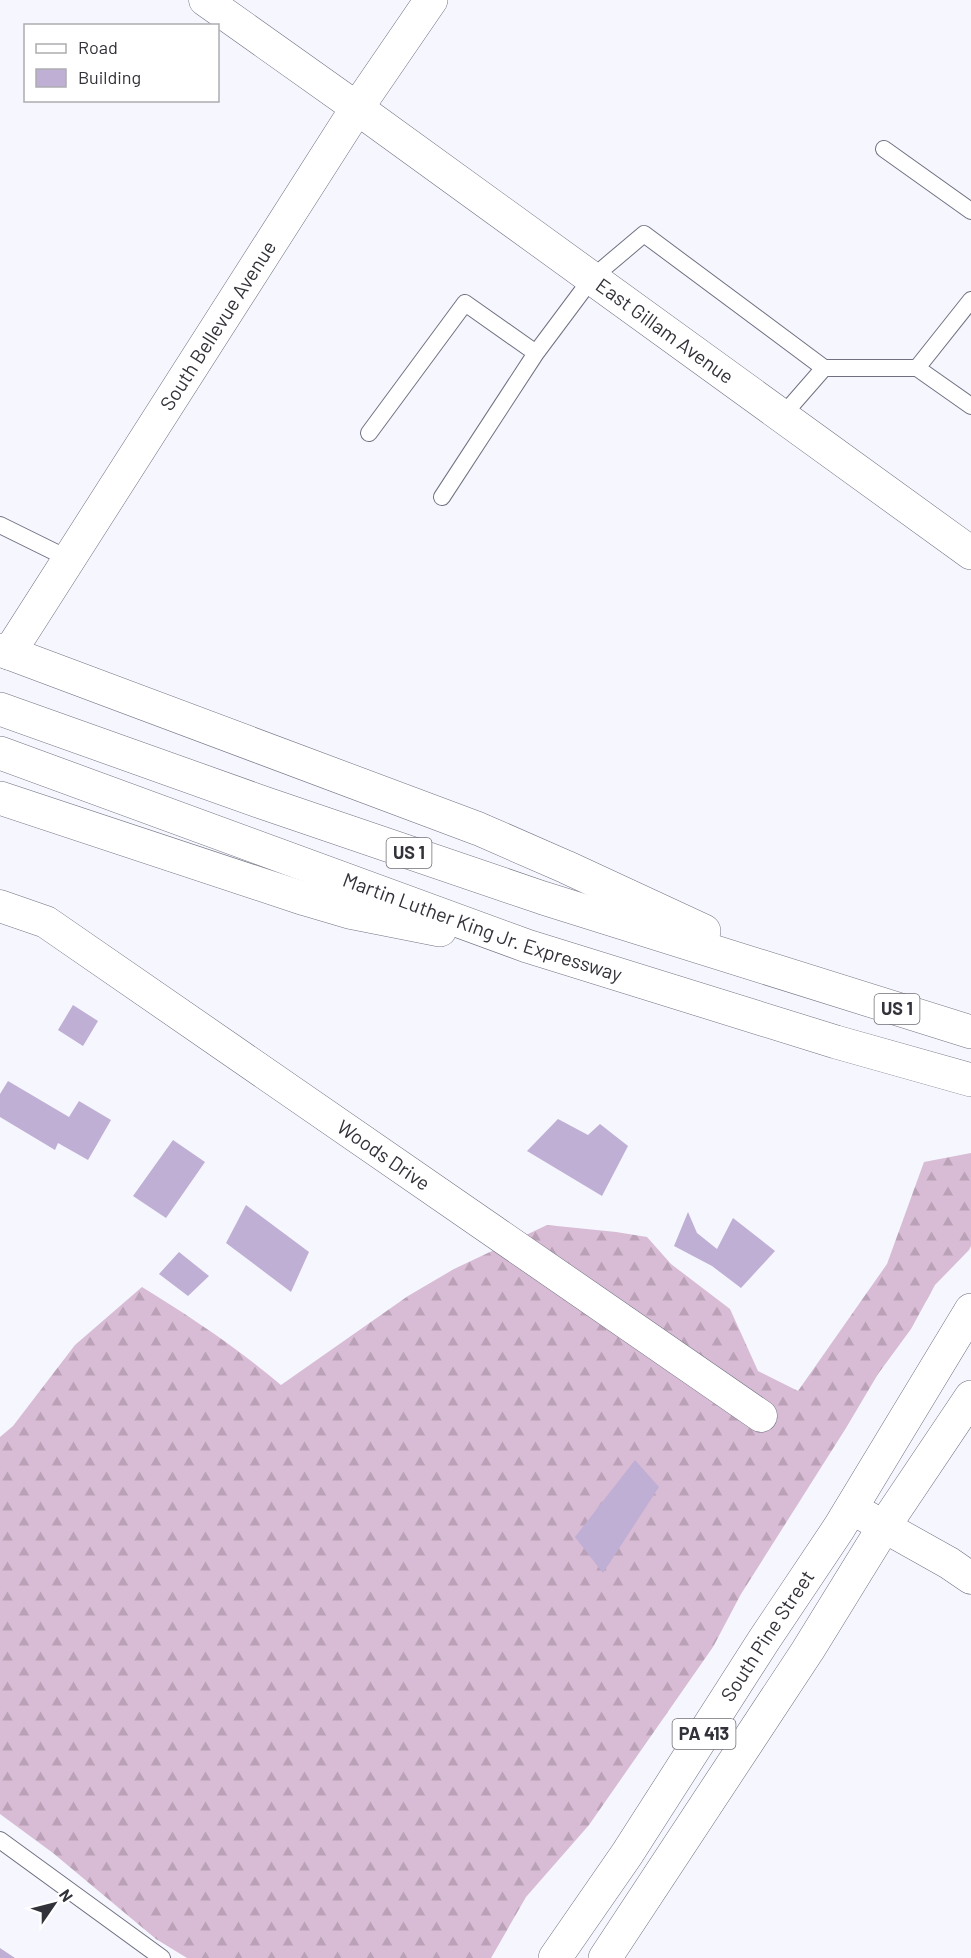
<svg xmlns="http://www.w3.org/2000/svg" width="971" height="1958" viewBox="0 0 971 1958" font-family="Barlow,sans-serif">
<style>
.forest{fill:url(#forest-firs)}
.building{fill:#bfafd4}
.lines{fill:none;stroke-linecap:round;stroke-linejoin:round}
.lane-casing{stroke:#707282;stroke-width:18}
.street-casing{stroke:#707282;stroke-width:33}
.secondary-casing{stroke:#707282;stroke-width:34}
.primary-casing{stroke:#707282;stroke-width:34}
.highway-casing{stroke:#707282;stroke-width:34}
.lane{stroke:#fff;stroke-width:16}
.street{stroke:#fff;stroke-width:32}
.secondary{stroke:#fff;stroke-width:33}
.primary{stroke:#fff;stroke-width:33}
.highway{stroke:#fff;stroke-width:33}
.labels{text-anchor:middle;stroke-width:6;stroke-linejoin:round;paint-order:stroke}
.shield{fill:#fff;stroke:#707075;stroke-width:1.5}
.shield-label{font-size:18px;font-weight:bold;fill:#32333a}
.street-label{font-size:20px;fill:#32333a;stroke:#fff}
</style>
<defs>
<pattern id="forest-firs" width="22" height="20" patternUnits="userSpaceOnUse" patternTransform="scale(1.5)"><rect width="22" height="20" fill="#d8bbd4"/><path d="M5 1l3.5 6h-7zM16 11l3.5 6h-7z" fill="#baa1b7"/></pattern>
</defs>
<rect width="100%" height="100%" fill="#f5f6fe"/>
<!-- forest -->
<path class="forest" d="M971,1153V1246L969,1250L935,1285L911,1329L878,1374L846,1428L741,1594L713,1647L589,1825L526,1897L491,1958H187L156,1939L53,1853L0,1814V1437L13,1426L75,1345L142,1287C191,1317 237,1348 281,1385L408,1296L454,1269L547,1225L616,1232L647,1237L671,1264L730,1309L758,1371L798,1391L887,1264L924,1162Z"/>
<!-- building -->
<path class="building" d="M73,1005L98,1021L83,1046L58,1030Z
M8,1081L69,1117L79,1101L111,1120L88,1160L58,1143L55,1150L0,1117V1094Z
M558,1119L588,1135L600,1124L628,1146L602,1196L527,1151Z
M173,1140L205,1162L166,1218L133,1196Z
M246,1205L309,1252L291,1292L226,1243Z
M688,1212L697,1233L717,1249L733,1218L775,1251L741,1288L712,1266L674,1246Z
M179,1252L209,1276L188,1296L159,1274Z
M635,1460L659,1487L603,1573L575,1537Z
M0,1948L15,1958H0Z"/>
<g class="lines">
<defs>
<path id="lane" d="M884,149L971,211
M824,368H917L971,300
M917,368L971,406
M369,433L465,303L536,353
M442,497L536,353L592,278L644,234L824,368L783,415
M0,525L69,559
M0,1840L162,1958"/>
<g id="street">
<path d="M205,0L357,108"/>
<path id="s1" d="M0,906L46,922L761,1416"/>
<path d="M851,1508L949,1563L971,1578"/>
</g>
<g id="secondary">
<path id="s2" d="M357,108L971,553"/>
<path id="s3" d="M0,650L9,653L357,108L431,0"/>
</g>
<g id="primary">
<path id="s4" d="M555,1958L627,1854L764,1640L839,1528L971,1310"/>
<path d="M605,1958L808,1650L885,1525L971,1397"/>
</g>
<g id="highway">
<path d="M9,653L479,829L566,867L704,931"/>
<path d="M0,709L264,803L543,898L971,1032"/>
<path id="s5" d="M0,753L527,946L836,1042L971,1080"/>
<path d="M0,798L305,899L349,912L440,930"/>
</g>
</defs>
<!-- lane casing -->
<use href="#lane" class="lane-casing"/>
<!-- street casing -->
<use href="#street" class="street-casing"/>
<!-- secondary casing -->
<use href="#secondary" class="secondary-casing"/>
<!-- primary casing -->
<use href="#primary" class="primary-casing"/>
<!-- highway casing -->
<use href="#highway" class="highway-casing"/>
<!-- lane -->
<use href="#lane" class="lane"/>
<!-- street -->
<use href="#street" class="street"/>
<!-- secondary -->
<use href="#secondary" class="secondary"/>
<!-- primary -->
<use href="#primary" class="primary"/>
<!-- highway -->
<use href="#highway" class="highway"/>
</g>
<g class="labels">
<!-- shield labels -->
<g class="shield">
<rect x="386.5" y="838" width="45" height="30" rx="4.5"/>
<rect x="874.5" y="994" width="45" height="30" rx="4.5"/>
<rect x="672.5" y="1719" width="63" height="30" rx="4.5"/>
</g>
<g class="shield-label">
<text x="409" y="859">US 1</text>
<text x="897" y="1015">US 1</text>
<text x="704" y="1740">PA 413</text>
</g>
<!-- street labels -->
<g class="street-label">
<text dy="7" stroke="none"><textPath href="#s3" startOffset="398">South Bellevue Avenue</textPath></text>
<text dy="7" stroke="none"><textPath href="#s2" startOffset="380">East Gillam Avenue</textPath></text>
<text dy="7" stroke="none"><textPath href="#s5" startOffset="513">Martin Luther King Jr. Expressway</textPath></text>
<text dy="7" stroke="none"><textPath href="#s1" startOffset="459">Woods Drive</textPath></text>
<text dy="7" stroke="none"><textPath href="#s4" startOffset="386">South Pine Street</textPath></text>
</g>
</g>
<!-- legend -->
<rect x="24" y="24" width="195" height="78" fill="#ffffff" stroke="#adadb0" stroke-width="1.5"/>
<rect x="36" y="44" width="30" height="9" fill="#ffffff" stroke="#adadb0" stroke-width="1.5"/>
<text x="78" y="54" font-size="18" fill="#32333a">Road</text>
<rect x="36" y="69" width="30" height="18" fill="#bfafd4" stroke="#adadb0" stroke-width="1.5"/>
<text x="78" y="84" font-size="18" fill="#32333a">Building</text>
<!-- north arrow -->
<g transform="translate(54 1904) rotate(55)" stroke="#ffffff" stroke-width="4.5" paint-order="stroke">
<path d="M0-4.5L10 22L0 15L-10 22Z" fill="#32333a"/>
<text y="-9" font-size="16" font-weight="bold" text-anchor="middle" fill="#32333a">N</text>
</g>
</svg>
